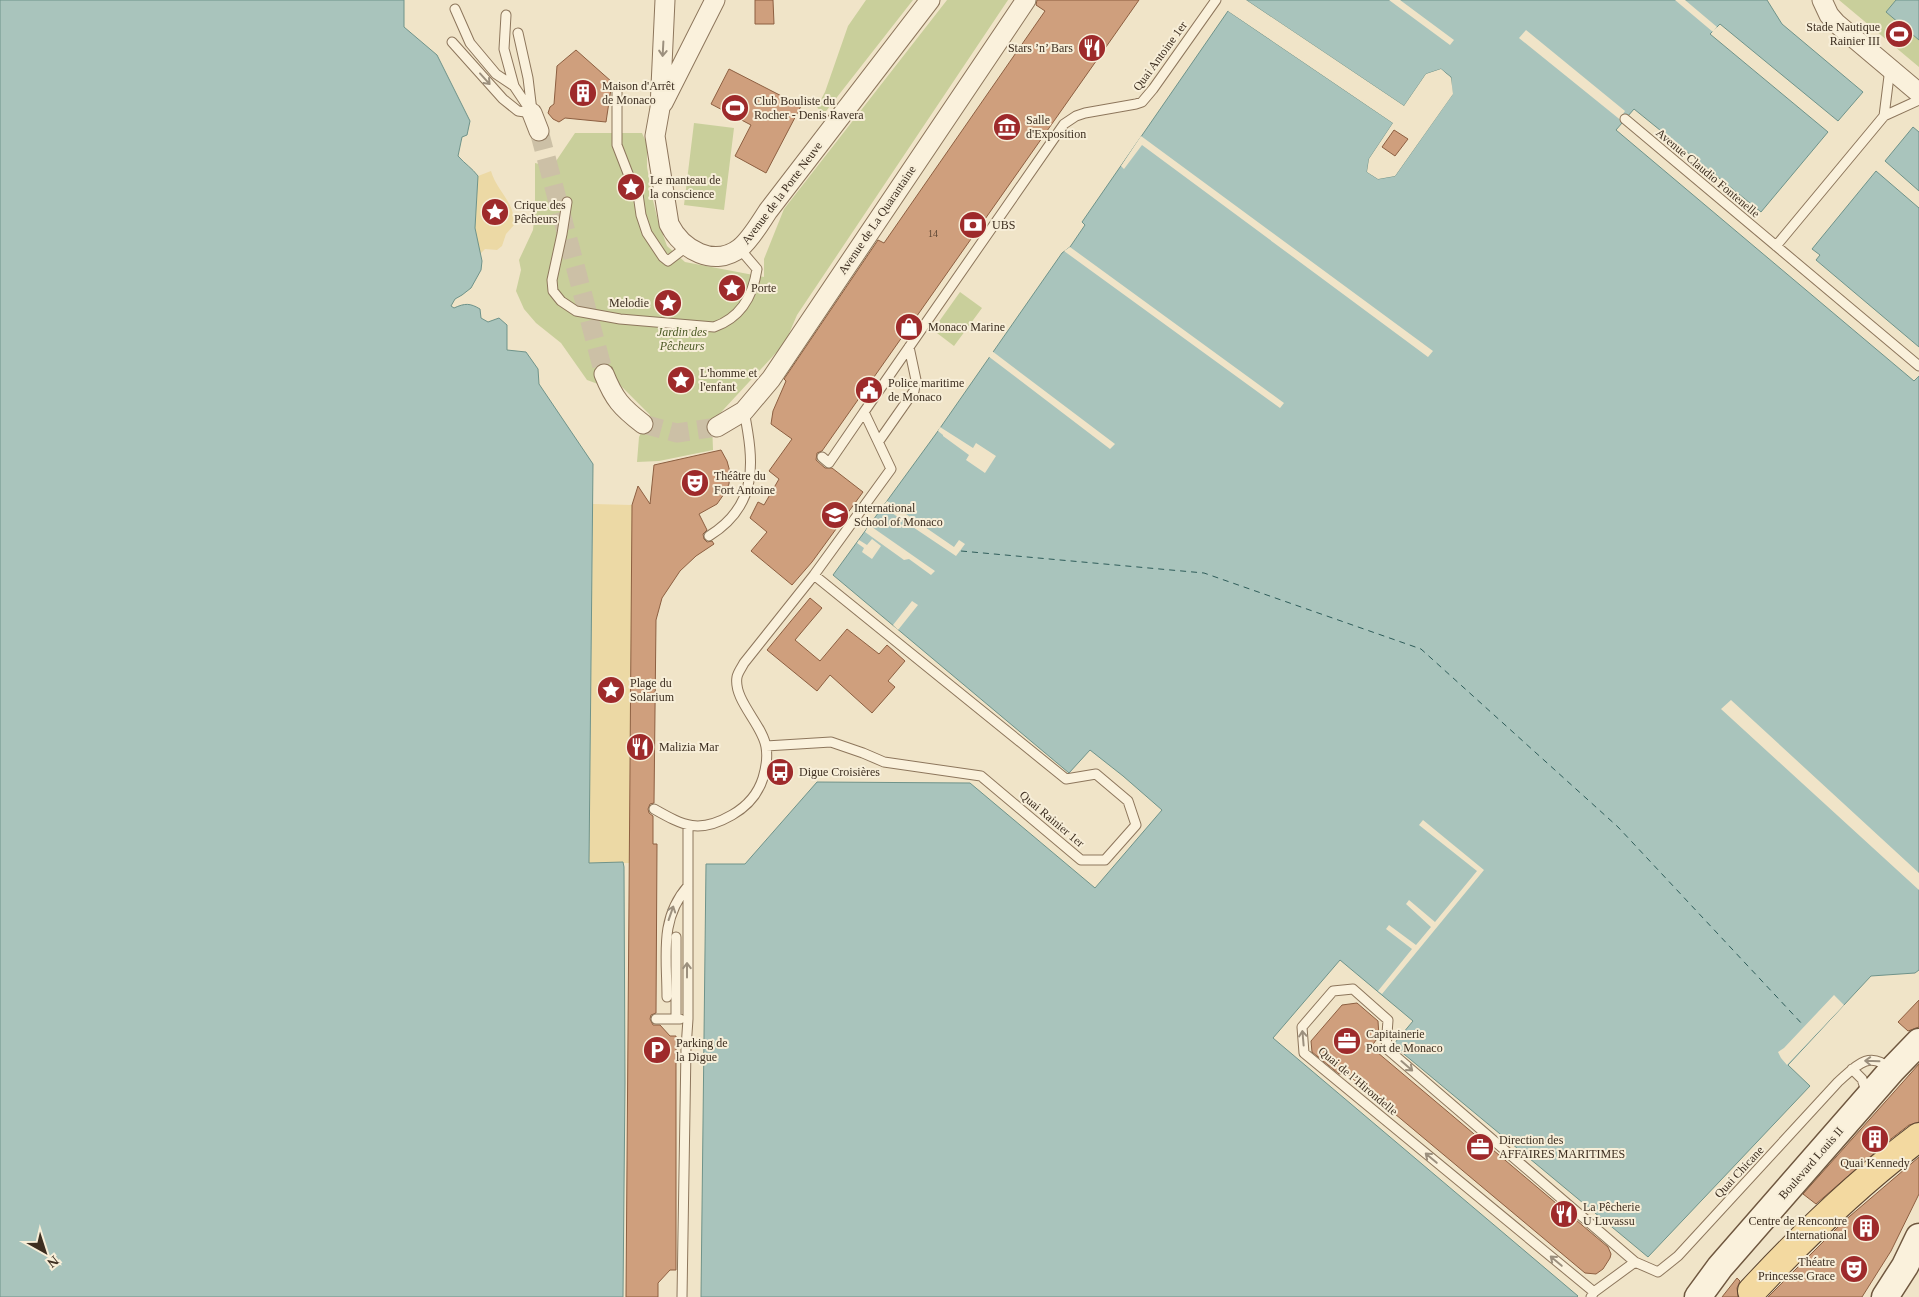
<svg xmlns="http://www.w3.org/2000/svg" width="1919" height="1297" viewBox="0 0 1919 1297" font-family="'Times New Roman',serif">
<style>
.green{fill:#c9cf9b}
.sand{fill:#ecd9a5}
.water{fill:#a9c4bc;stroke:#6f938a}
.pier{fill:#f0e4c8}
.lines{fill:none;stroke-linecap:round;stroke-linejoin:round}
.ferry{stroke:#2f5d5a;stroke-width:1;stroke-dasharray:6 5;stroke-linecap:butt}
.building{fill:#cf9f7d;stroke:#8d5f41}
.minor-tunnel{stroke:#ccc0a6;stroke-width:19;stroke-dasharray:19 9;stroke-linecap:butt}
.service-casing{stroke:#8d765c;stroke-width:11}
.minor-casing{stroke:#8d765c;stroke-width:21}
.secondary-casing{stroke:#6f573f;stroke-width:29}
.primary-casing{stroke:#5b4430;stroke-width:30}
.service{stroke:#faf1dc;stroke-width:9}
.minor{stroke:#faf1dc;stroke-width:19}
.secondary{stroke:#faf1dc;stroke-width:26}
.primary{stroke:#f3d9a0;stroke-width:28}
.oneway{stroke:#9c907e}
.labels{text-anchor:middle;stroke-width:4;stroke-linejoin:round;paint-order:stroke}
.number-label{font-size:10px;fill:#624a37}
.poi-label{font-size:12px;fill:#3d2e20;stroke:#f7eed8;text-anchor:start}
.street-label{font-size:12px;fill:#3d2e20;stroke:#f7eed8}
.park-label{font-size:12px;font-style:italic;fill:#4d5a26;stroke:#f7eed8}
</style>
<rect width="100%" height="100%" fill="#f0e4c8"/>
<!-- green -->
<path class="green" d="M866,0H913L823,115L817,107L825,92L848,26Z
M947,0H1008L797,315L785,343L712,422L713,450L659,461L637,462L639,437L650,415L613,378L598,384L587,380L561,343L536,323L524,309L516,291L521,270L519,260L533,230L535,211V163L552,167L575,133H642L647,144V167L652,196L658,221L667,246L685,262L764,277V259L784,209Z
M1839,0H1919V67Z
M694,123L734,128L724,210L684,205Z
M960,292L982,308L954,346L933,330Z"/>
<!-- sand -->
<path class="sand" d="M491,171C497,192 515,201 514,225L506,234L502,246L497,250L485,249L479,255L475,228L478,176Z
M593,504L632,505L629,863H589Z"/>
<!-- water -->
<path class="water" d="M0,0H404V27L437,55L470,121L467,135L462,137L458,156C465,164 472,168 478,176L475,228L482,261L481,270L471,288L462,295L455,299L451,306L454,308C465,303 470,303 480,309L481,318L488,322L499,318L507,325V350L526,352L538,369L539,384L593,464L589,863L623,862L624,867L625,1083L623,1297H0Z
M1246,0H1767L1782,24L1863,92L1838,121L1720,24L1710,34L1828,132L1761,212L1634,109L1616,130L1914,381L1919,376V970L1915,973L1871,976L1788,1065L1810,1086L1648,1257L1393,1045L1413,1021L1340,960L1273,1038L1578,1296L1577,1297H701L706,864H745L817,782L970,783L1095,888L1162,810L1123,776L1090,750L1069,773L833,575L938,431L1062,253L1070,247L1085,225L1082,222L1228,11L1393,123L1369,159L1367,172L1378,179L1395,176L1452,95L1451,77L1441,69L1426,74L1404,106Z
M1896,0H1919V40L1886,12Z
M1913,127L1919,132V191L1885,161Z
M1876,171L1919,208V347L1816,260L1820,255L1812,249Z"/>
<!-- pier -->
<path class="pier" d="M1244,0H1246L1404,106L1426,74L1441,69L1451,78L1453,94L1395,176L1378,179L1367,172L1369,159L1393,123L1228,11L1230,9L1395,121V124L1371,160L1370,171L1379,177L1394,174L1450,94L1449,79L1441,72L1428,76L1406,108L1403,109Z
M1389,0H1400L1454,40L1450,45Z
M1675,0H1685L1717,27L1713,32Z
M1526,30L1625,111L1623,114L1627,117L1623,122L1519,38Z
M1141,136L1433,351L1428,357L1142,145L1124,169L1121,166Z
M1070,247L1284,403L1280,408L1064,251Z
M992,351L1115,444L1110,449L988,356Z
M940,427L973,448L976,443L996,456L985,473L966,460L969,455L943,436V435L938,431Z
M887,501L954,547L959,540L965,544L956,556L889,511L884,505Z
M869,525L935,571L931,575L909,559L904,560L865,532Z
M872,539L881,546L872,559L862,552L864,548L857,543L859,540L867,545Z
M912,601L918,605L898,630L893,625Z
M1731,700L1919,873V890L1721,709Z
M1423,820L1484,870L1382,994L1378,991L1412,949L1386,929L1389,925L1416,945L1431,927L1406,904L1409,900L1435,922L1477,871L1419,825Z
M1834,995L1844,1005L1787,1065L1781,1058L1778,1052L1784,1048Z"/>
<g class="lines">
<!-- ferry -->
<path class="ferry" d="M961,551L1204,573L1421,649L1618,827L1804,1026"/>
</g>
<!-- building -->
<path class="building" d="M755,0H773L774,24H755Z
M1037,0H1139L822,451L817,453L816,460L825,468H832L863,492L812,562L792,585L751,551L767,532L750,518L758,502L764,505L779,479L769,471L792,439L771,424L773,411L786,381L784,379L878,240L884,243L1045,11L1036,5Z
M576,50L612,82L606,122L565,118L559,122L553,119L548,113L550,107L554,104L557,66Z
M729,69L801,106L766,173L735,156L751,125L711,104Z
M1394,130L1408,139L1395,156L1382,147Z
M721,450L727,461L730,472L729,484L724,494L717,504L699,514L707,530L703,534L704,539L707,542L712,541L714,544L696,556L680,571L662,598L656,620L654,803L650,804L648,809L649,813L653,816V844H657L656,1013L651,1015L650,1019L653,1025H660L670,1036H676V1270H670L658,1283V1297H626L632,505L638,486L650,504L654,465Z
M810,598L822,608L795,640L820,661L847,629L879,654L887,645L905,661L888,681L895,687L872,713L830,675L817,691L767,650Z
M1919,1000V1027L1908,1031L1898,1022Z
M1357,1003L1378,1021L1379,1036L1371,1047L1608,1247L1611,1254L1610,1258L1603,1269L1596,1274L1585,1273L1346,1073L1339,1074L1312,1052L1311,1041L1342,1005Z
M1919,1064V1122L1909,1125L1887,1142L1816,1204L1803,1194Z
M1919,1157V1194L1891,1251L1862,1297H1768L1843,1222Z
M1737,1278L1740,1281L1737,1288L1738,1297H1722Z"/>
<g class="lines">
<!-- minor-tunnel -->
<path class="minor-tunnel" d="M539,131L604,374
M643,424L677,433L717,427"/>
<defs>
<path id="service" d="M455,9L470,43L496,74L514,86L532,113
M506,15L504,49L514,86
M518,33L528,78L532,111
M452,42L503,99L518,111L532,113
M1890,68L1884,116L1919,100
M617,91V145L629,176L637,187L641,215L647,233L663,257L668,261L686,247
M1625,119L1919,366
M567,202L562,234L552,280L553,291L561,301L576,311L620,319L714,327C740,318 753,296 757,269L739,248
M1776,246L1884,116
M879,441L914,391L916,380L909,347
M822,457L829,463L864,412
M709,536C759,505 754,462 744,411
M766,746L831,742L863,753L884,762L981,776L1081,860H1105L1136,825L1128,801L1096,774L1066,779L814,575
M654,809C684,826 699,834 732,815C746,807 758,794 763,778C766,768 768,758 766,747C763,725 733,700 737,677C738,672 742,667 744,663L814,575L891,469L864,412L1064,124L1076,116L1085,113L1136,104L1142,102L1153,89L1216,0
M667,997C667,956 659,919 688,886
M656,1019H680
M676,1019V937
M1852,1069L1862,1079L1867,1094
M1594,1292L1304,1053L1302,1027L1333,991L1353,989L1388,1020L1386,1048L1635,1262L1658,1272L1678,1256L1838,1082C1855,1067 1869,1049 1890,1069
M682,1297L686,1048L688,1019V826
M1591,1297L1594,1292L1635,1262"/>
<path id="minor" d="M665,0L660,108L655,136L669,224C682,250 714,268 740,248C751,239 760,223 768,211L930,0
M1822,0L1829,15L1836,23L1919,93
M663,103L715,0
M532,113L539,131
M604,374C614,399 621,407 643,424
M717,427L744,411L771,379L1026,0"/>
<path id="secondary" d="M1698,1297L1720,1267L1892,1070L1919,1042
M1885,1297L1905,1266L1919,1237"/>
<path id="primary" d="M1752,1291C1804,1235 1858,1183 1919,1137"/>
</defs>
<!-- service casing -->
<use href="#service" class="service-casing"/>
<!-- minor casing -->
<use href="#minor" class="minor-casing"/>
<!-- secondary casing -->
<use href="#secondary" class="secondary-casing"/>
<!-- primary casing -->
<use href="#primary" class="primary-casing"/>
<!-- service -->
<use href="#service" class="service"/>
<!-- minor -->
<use href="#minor" class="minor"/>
<!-- secondary -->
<use href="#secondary" class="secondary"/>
<!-- primary -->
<use href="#primary" class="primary"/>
</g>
<!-- one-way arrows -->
<defs><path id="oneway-shaft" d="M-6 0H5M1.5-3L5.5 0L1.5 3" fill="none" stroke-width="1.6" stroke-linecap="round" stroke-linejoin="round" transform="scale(1.25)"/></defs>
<g class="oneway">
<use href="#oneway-shaft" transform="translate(663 49) rotate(93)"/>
<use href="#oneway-shaft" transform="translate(485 79) rotate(48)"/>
<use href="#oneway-shaft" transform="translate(671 913) rotate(-71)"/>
<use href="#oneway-shaft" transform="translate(687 970) rotate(-90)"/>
<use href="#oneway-shaft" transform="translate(1303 1038) rotate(-95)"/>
<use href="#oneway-shaft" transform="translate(1872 1061) rotate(-178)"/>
<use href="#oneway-shaft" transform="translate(1407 1066) rotate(41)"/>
<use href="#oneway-shaft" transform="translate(1431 1158) rotate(-140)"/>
<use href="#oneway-shaft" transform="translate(1556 1261) rotate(-140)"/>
</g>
<!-- icons -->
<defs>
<symbol id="stadium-disc" viewBox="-11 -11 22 22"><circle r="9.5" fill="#9e2a2b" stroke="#f7eed8"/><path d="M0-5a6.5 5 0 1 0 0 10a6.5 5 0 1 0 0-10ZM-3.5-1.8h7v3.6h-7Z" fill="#fff"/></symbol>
<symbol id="restaurant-disc" viewBox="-11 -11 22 22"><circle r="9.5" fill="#9e2a2b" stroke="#f7eed8"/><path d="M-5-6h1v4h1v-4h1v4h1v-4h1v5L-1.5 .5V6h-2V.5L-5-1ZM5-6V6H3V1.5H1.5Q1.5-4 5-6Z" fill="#fff"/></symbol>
<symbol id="building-disc" viewBox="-11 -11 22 22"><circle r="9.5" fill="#9e2a2b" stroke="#f7eed8"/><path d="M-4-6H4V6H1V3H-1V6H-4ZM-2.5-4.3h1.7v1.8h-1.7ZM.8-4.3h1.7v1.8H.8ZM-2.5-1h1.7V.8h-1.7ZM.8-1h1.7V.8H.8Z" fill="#fff"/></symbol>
<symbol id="museum-disc" viewBox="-11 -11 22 22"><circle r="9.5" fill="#9e2a2b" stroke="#f7eed8"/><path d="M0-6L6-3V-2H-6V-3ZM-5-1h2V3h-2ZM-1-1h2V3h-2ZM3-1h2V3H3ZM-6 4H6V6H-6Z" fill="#fff"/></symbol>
<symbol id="sight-disc" viewBox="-11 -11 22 22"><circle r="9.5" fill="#9e2a2b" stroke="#f7eed8"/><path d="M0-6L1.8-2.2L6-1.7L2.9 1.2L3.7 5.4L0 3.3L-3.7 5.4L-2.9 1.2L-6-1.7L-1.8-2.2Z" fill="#fff"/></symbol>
<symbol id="bank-disc" viewBox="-11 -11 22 22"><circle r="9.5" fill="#9e2a2b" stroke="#f7eed8"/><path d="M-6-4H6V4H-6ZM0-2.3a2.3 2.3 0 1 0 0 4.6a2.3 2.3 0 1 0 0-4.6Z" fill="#fff"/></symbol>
<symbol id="shop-disc" viewBox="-11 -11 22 22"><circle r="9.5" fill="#9e2a2b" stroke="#f7eed8"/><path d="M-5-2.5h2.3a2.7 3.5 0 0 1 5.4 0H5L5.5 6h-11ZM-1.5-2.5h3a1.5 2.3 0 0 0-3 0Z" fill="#fff"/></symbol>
<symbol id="civic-disc" viewBox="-11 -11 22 22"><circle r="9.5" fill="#9e2a2b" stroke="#f7eed8"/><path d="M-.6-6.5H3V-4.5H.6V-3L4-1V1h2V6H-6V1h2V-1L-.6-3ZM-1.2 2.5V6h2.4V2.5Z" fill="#fff"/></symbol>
<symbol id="theatre-disc" viewBox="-11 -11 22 22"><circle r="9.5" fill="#9e2a2b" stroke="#f7eed8"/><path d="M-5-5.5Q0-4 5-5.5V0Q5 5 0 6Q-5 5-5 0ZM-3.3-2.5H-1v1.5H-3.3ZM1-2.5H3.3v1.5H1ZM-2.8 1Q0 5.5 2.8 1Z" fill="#fff"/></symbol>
<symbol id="school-disc" viewBox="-11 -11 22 22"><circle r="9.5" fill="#9e2a2b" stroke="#f7eed8"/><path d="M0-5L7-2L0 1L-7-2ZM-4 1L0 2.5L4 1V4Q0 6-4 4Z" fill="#fff"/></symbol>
<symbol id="bus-disc" viewBox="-11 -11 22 22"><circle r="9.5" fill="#9e2a2b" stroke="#f7eed8"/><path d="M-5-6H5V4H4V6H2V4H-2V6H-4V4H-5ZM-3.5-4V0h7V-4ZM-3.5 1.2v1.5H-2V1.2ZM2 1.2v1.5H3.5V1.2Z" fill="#fff"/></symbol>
<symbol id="office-disc" viewBox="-11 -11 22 22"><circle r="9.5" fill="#9e2a2b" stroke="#f7eed8"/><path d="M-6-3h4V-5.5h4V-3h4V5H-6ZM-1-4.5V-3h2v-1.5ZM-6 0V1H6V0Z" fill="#fff"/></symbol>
<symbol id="parking-disc" viewBox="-11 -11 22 22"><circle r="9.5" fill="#9e2a2b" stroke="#f7eed8"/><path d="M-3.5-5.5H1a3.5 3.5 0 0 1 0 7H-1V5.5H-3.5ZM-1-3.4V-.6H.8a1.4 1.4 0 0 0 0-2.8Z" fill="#fff"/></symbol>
</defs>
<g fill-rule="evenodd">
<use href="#stadium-disc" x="1883" y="18" width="32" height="32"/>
<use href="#restaurant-disc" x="1076" y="32" width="32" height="32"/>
<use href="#building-disc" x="567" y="77" width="32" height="32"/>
<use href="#stadium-disc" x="719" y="92" width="32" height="32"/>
<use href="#museum-disc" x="991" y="111" width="32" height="32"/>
<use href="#sight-disc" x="615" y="171" width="32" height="32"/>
<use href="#sight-disc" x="479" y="196" width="32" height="32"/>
<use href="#bank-disc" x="957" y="209" width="32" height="32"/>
<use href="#sight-disc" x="716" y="272" width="32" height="32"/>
<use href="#sight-disc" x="652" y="287" width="32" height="32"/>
<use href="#shop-disc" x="893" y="311" width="32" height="32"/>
<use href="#sight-disc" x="665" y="364" width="32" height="32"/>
<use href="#civic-disc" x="853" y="374" width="32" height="32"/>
<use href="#theatre-disc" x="679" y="467" width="32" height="32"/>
<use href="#school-disc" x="819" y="499" width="32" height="32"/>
<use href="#sight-disc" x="595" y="674" width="32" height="32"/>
<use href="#restaurant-disc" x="624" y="731" width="32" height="32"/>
<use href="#bus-disc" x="764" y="756" width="32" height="32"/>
<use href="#office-disc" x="1331" y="1025" width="32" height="32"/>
<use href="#parking-disc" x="641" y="1034" width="32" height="32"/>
<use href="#building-disc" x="1859" y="1123" width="32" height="32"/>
<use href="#office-disc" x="1464" y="1131" width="32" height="32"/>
<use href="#restaurant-disc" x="1548" y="1198" width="32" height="32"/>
<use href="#building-disc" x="1850" y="1212" width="32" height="32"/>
<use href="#theatre-disc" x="1838" y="1253" width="32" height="32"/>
</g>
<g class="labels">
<!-- number labels -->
<g class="number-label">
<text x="933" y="237">14</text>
</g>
<!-- poi labels -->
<g class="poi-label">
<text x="1880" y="31" text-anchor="end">Stade Nautique<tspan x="1880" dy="14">Rainier III</tspan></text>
<text x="1073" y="52" text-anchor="end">Stars ’n’ Bars</text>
<text x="602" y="90">Maison d'Arrêt<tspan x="602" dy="14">de Monaco</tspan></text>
<text x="754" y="105">Club Bouliste du<tspan x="754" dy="14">Rocher - Denis Ravera</tspan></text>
<text x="1026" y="124">Salle<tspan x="1026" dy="14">d'Exposition</tspan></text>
<text x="650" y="184">Le manteau de<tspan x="650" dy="14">la conscience</tspan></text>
<text x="514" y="209">Crique des<tspan x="514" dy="14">Pêcheurs</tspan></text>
<text x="992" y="229">UBS</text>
<text x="751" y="292">Porte</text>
<text x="649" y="307" text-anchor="end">Melodie</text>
<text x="928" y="331">Monaco Marine</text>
<text x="700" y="377">L'homme et<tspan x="700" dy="14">l'enfant</tspan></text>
<text x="888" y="387">Police maritime<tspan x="888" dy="14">de Monaco</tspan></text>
<text x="714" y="480">Théâtre du<tspan x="714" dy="14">Fort Antoine</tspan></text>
<text x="854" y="512">International<tspan x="854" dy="14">School of Monaco</tspan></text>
<text x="630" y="687">Plage du<tspan x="630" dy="14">Solarium</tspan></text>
<text x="659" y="751">Malizia Mar</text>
<text x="799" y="776">Digue Croisières</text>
<text x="1366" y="1038">Capitainerie<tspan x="1366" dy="14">Port de Monaco</tspan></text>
<text x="676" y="1047">Parking de<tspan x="676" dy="14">la Digue</tspan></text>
<text x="1499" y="1144">Direction des<tspan x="1499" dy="14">AFFAIRES MARITIMES</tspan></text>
<text x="1875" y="1167" text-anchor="middle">Quai Kennedy</text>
<text x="1583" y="1211">La Pêcherie<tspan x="1583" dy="14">U Luvassu</tspan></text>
<text x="1847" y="1225" text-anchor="end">Centre de Rencontre<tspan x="1847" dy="14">International</tspan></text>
<text x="1835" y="1266" text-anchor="end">Théatre<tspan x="1835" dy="14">Princesse Grace</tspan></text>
</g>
<!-- street labels -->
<g class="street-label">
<text transform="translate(1160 56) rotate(-54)" y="4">Quai Antoine 1er</text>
<text transform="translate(1708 173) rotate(40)" y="4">Avenue Claudio Fontenelle</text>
<text transform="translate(782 193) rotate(-53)" y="4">Avenue de la Porte Neuve</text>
<text transform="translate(877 220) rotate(-56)" y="4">Avenue de La Quarantaine</text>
<text transform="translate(1052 819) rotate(40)" y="4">Quai Rainier 1er</text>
<text transform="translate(1358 1081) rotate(40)" y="4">Quai de l’Hirondelle</text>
<text transform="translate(1811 1163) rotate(-49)" y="4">Boulevard Louis II</text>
<text transform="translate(1739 1172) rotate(-47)" y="4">Quai Chicane</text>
</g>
<!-- park labels -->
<g class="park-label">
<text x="682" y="336">Jardin des<tspan x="682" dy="14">Pêcheurs</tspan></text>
</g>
</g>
<!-- north arrow -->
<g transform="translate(45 1252) rotate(141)" stroke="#f7eed8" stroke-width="4" paint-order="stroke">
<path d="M0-4L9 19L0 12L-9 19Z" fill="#3d2e20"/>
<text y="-8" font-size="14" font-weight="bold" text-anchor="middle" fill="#3d2e20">N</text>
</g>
</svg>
